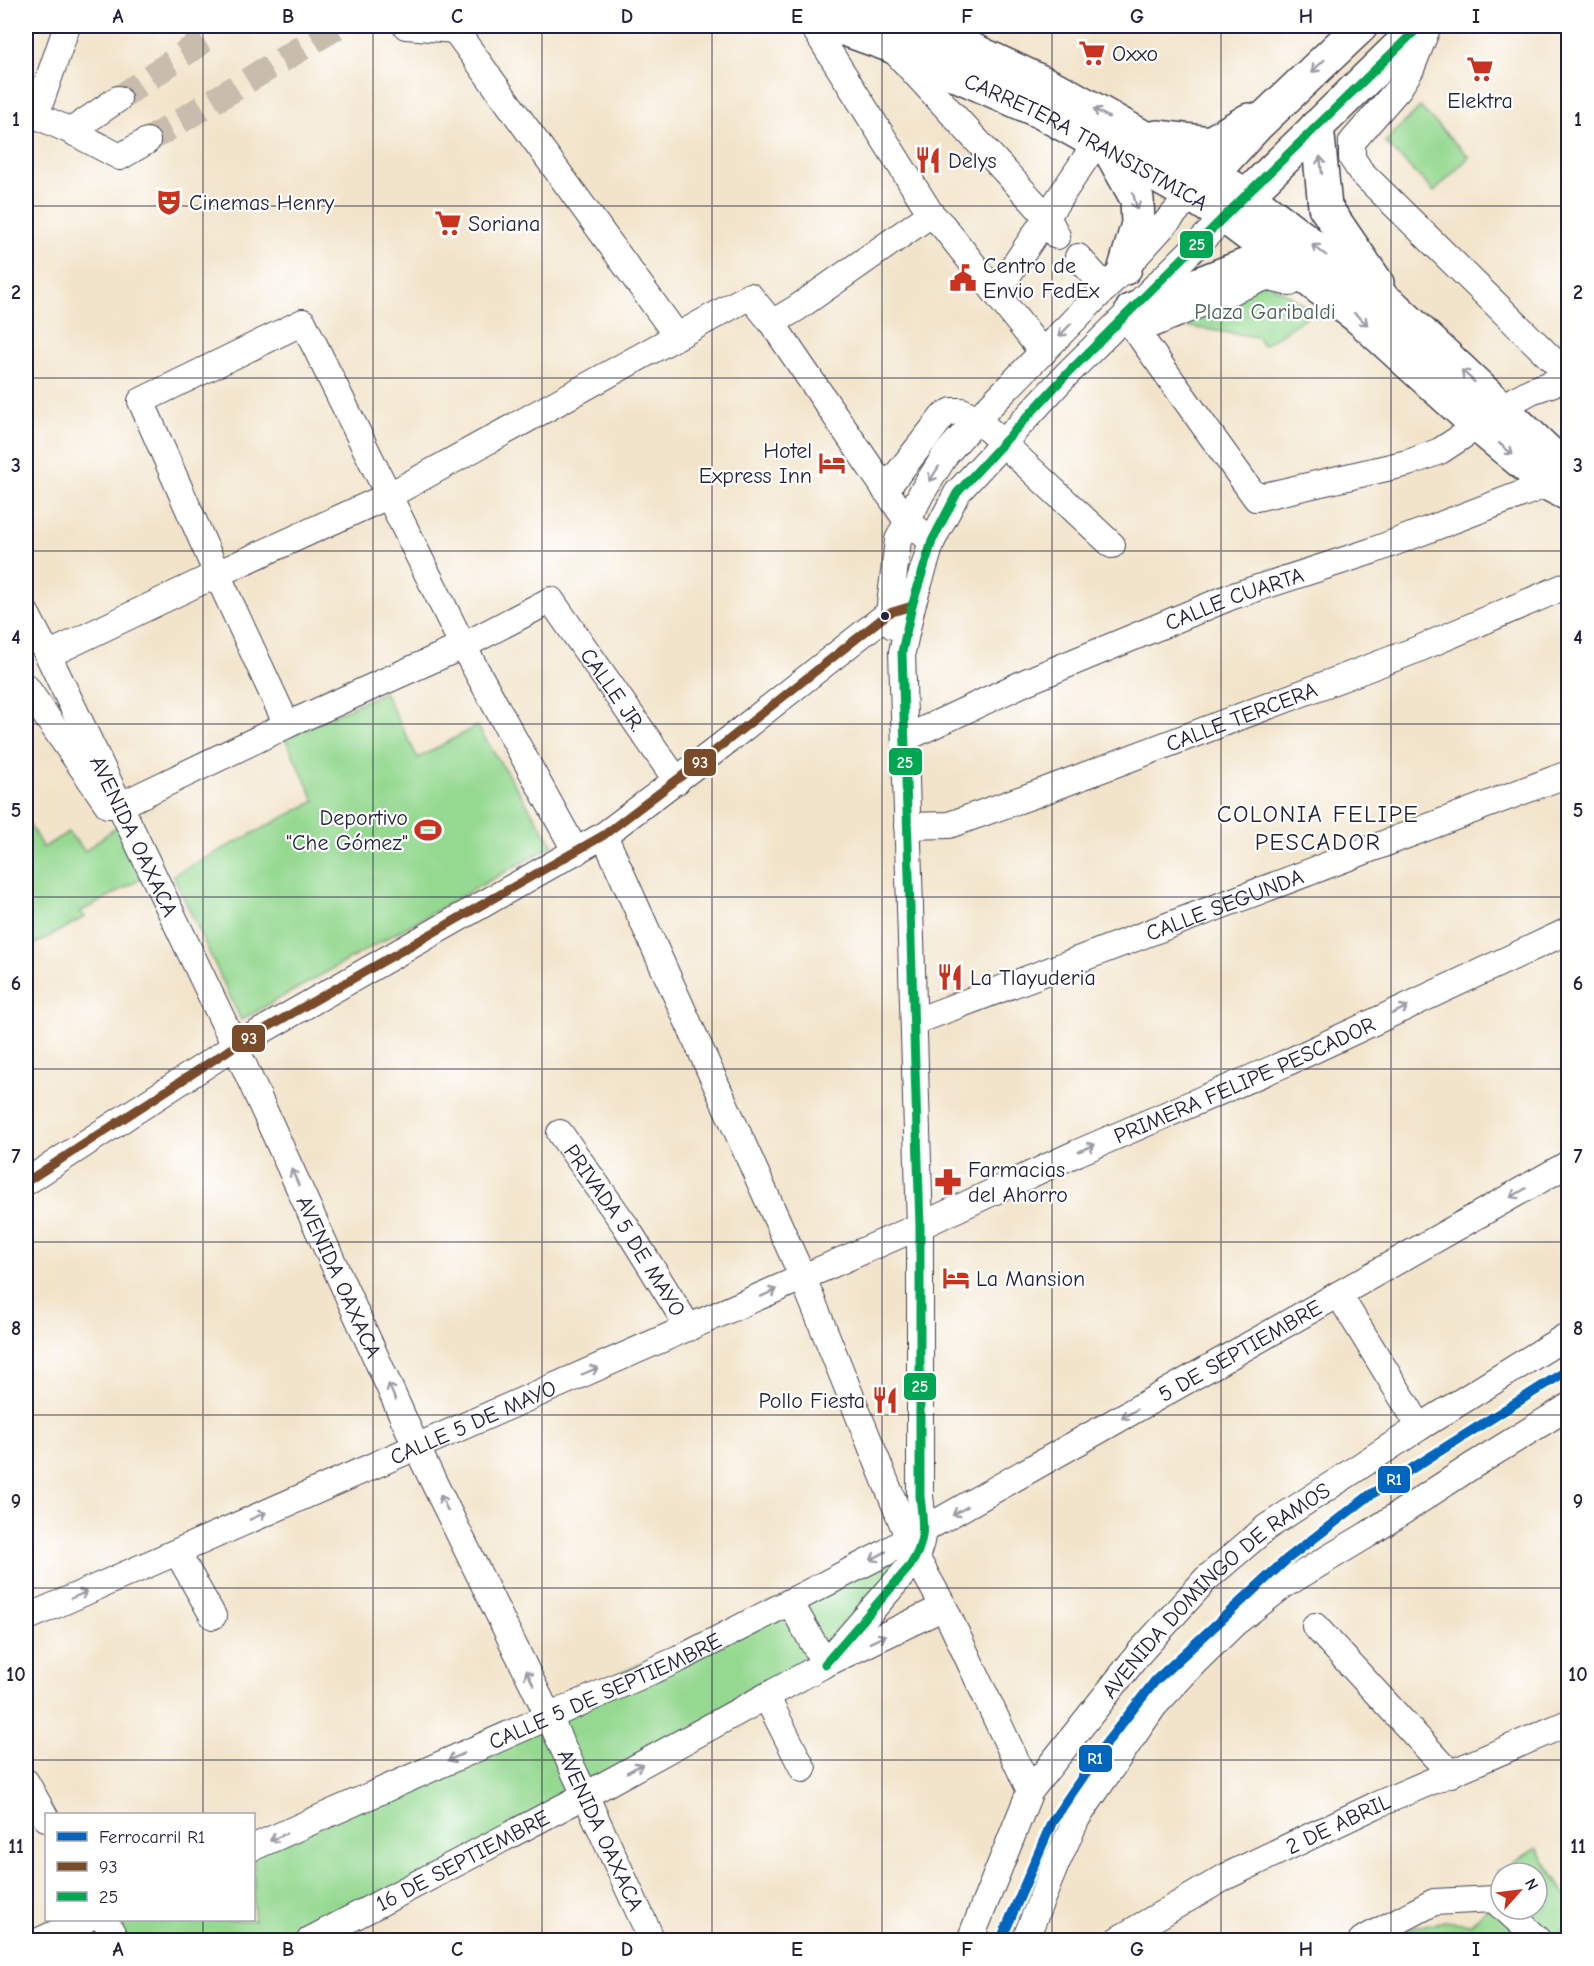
<svg xmlns="http://www.w3.org/2000/svg" width="1594" height="1966" viewBox="0 0 1594 1966" font-family="'Comic Neue',sans-serif">
<style>
.green{fill:#95d991;stroke:#5c7e66;stroke-width:1.5}
.lines{fill:none;stroke-linecap:round;stroke-linejoin:round}
.minor-tunnel{stroke:#c8bdad;stroke-width:26;stroke-dasharray:26 13;stroke-linecap:butt}
.minor-casing{stroke:#413f50;stroke-width:28}
.major-casing{stroke:#413f50;stroke-width:36}
.minor{stroke:#fff;stroke-width:26}
.major{stroke:#fff;stroke-width:33}
.bus-1-casing{stroke:#fff;stroke-width:14}
.bus-2-casing{stroke:#fff;stroke-width:14}
.bus-1{stroke:#7a4b2a;stroke-width:9}
.bus-2{stroke:#00a651;stroke-width:9}
.rail-1-casing{stroke:#fff;stroke-width:15}
.rail-1{stroke:#0065bd;stroke-width:10}
.oneway{stroke:#9c9ca7}
.grid{fill:none;stroke:#22223b;stroke-width:1.5;stroke-opacity:0.55}
.bus-dot{fill:#22223b;stroke:#fff;stroke-width:2}
.labels{text-anchor:middle;stroke-width:4.5;stroke-linejoin:round;paint-order:stroke}
.poi-label{font-size:22px;fill:#22223b;stroke:#fff;text-anchor:start}
.street-label{font-size:22px;fill:#22223b;stroke:#fff}
.park-label{font-size:22px;fill:#4a6259;stroke:#fff}
.neighbourhood-label{font-size:24px;letter-spacing:1.5px;fill:#22223b;stroke:#fff}
.line-badge{stroke:#fff;stroke-width:2}
.badge-label{font-size:16px;text-anchor:middle;font-weight:bold;fill:#fff}
.neatline{fill:none;stroke:#22223b;stroke-width:2}
.grid-label{font-size:20px;text-anchor:middle;font-weight:bold;fill:#22223b}
</style>
<rect width="100%" height="100%" fill="#fff"/>
<filter id="ink" filterUnits="userSpaceOnUse"><feTurbulence type="fractalNoise" baseFrequency=".0167" numOctaves="2"/><feDisplacementMap in="SourceGraphic" scale="12" xChannelSelector="R" yChannelSelector="G"/><feConvolveMatrix kernelMatrix="1 2 1 2 8 2 1 2 1" color-interpolation-filters="sRGB"/></filter>
<filter id="wash" filterUnits="userSpaceOnUse"><feTurbulence type="fractalNoise" baseFrequency=".008" numOctaves="4" result="noise"/><feDisplacementMap in="SourceGraphic" scale="24" xChannelSelector="R" yChannelSelector="G"/><feGaussianBlur stdDeviation="1.35" result="paint"/><feColorMatrix in="noise" values="0 0 0 0 0 0 0 0 0 0 0 0 0 0 0 0 0 1.4 0 .05"/><feComposite in="paint" operator="in"/></filter>
<g filter="url(#wash)">
<rect width="100%" height="100%" fill="#f2e4ca"/>
<!-- green -->
<path class="green" d="M1420,107L1469,157L1434,192L1385,142Z
M1265,281L1315,311L1263,346L1257,337L1162,323Z
M384,692L418,758L477,726L553,845L241,1020L173,875L315,801L285,738Z
M26,818L43,848L68,832L85,851L119,825L145,877L80,912L85,917L26,949Z
M924,1531L825,1664L310,1940H41L85,1920H254V1845Z
M1537,1848L1568,1899V1928L1547,1940L1521,1909H1537V1873H1501V1878L1497,1872Z
M1491,1904L1527,1940H1362L1368,1937L1445,1921L1471,1924Z"/>
</g>
<g filter="url(#ink)">
<g class="lines">
<!-- minor-tunnel -->
<path class="minor-tunnel" d="M118,99L210,36L203,26
M147,141L338,26"/>
<defs>
<g id="minor">
<path d="M406,26L455,30"/>
<path d="M454,26L455,30L677,336"/>
<path d="M813,26L931,214"/>
<path d="M891,26L889,45L1048,218L1057,236"/>
<path d="M1428,26L1411,69L1399,88L1352,142V158L1361,172L1568,375"/>
<path d="M26,111L71,131L120,157L147,141"/>
<path d="M36,115L67,26"/>
<path d="M71,131L118,99"/>
<path d="M1078,257L1106,288"/>
<path d="M996,293L1096,143"/>
<path d="M1126,317L1256,498L1408,463L1440,451L1478,426L1502,407L1531,391L1568,378"/>
<path d="M1136,331L1266,277L1290,283"/>
<path d="M885,490L943,416L952,411H962L977,419L1112,545"/>
<path d="M932,541L907,521L772,323L797,308L931,214L943,226L1043,353"/>
<path id="s1" d="M26,613L48,655L235,1046L416,1446L548,1715L652,1940"/>
<path d="M893,626L889,613L898,540L921,494L946,454L977,419L1125,268L1191,195"/>
<path d="M48,655L217,574L390,495L750,296L772,323"/>
<path id="s2" d="M26,687L108,805H121L287,725L463,646L551,600L677,781"/>
<path d="M287,725L217,574L141,401L303,322L463,646L576,852"/>
<path id="s3" d="M906,738L1028,681L1230,597L1372,551L1548,484L1561,474"/>
<path id="s4" d="M907,826L949,825L1036,794L1416,650L1568,585"/>
<path d="M604,835L803,1278L916,1557L944,1607L1030,1791"/>
<path id="s5" d="M914,1022L1568,774"/>
<path id="s6" d="M560,1133L625,1225L689,1328"/>
<path d="M26,1182L235,1046L604,835L712,753L889,613L912,606"/>
<path d="M1339,1295L1420,1427"/>
<path id="s7" d="M911,1537L1568,1164"/>
<path d="M177,1552L213,1616"/>
<path d="M790,1602L825,1664"/>
<path id="s8" d="M26,1618L920,1226L1077,1153L1284,1064L1568,931"/>
<path d="M1315,1626L1451,1774"/>
<path d="M825,1664L910,1566C927,1541 923,1523 920,1496V1226L902,652L912,606L932,541L957,493L1065,376L1225,217"/>
<path d="M766,1696L803,1769"/>
<path d="M26,1782L46,1818"/>
<path id="s9" d="M254,1847L679,1659L885,1553L910,1537L912,1522"/>
<path d="M1505,1909L1539,1940"/>
<path d="M105,1920L116,1940"/>
<path d="M41,1940L85,1920"/>
<path id="s10" d="M310,1940L584,1796L825,1664L944,1607"/>
<path id="s11" d="M970,1940L1030,1791L1140,1652L1206,1579L1267,1527L1420,1427L1568,1335"/>
<path d="M1025,1940L1056,1864L1077,1818L1154,1706L1196,1661L1235,1623L1284,1585L1367,1535L1472,1466L1568,1407"/>
<path id="s12" d="M1117,1940L1227,1876L1374,1806L1568,1723"/>
<path d="M1362,1940L1434,1902L1494,1899L1501,1906"/>
</g>
<g id="major">
<path id="s13" d="M836,26L889,45L1041,112L1191,195L1225,217L1357,316L1478,426L1548,484L1568,494"/>
<path d="M912,26L949,39L1063,92L1246,195L1394,307L1566,469L1568,476"/>
<path d="M1317,126L1325,207L1377,283"/>
<path d="M1157,137L1210,143L1249,120"/>
<path d="M1109,149L1137,199L1138,224L1125,268"/>
<path d="M1197,190L1257,125L1361,26"/>
<path d="M1231,211L1420,26"/>
<path d="M1132,310L1249,264L1295,271"/>
</g>
</defs>
<!-- minor casing -->
<use href="#minor" class="minor-casing"/>
<!-- major casing -->
<use href="#major" class="major-casing"/>
<!-- minor -->
<use href="#minor" class="minor"/>
<!-- major -->
<use href="#major" class="major"/>
<defs>
<path id="bus-1" d="M26,1182L235,1046L604,835L712,753L889,613L912,606"/>
<path id="bus-2" d="M825,1664L910,1566C927,1541 923,1523 920,1496V1226L902,652L912,606L932,541L957,493L1065,376L1246,195L1420,26"/>
</defs>
<!-- bus-1 casing -->
<use href="#bus-1" class="bus-1-casing"/>
<!-- bus-2 casing -->
<use href="#bus-2" class="bus-2-casing"/>
<!-- bus-1 -->
<use href="#bus-1" class="bus-1"/>
<!-- bus-2 -->
<use href="#bus-2" class="bus-2"/>
<defs>
<path id="rail-1" d="M1001,1940L1052,1822L1104,1746L1155,1681L1287,1559L1370,1495L1568,1370"/>
</defs>
<!-- rail-1 casing -->
<use href="#rail-1" class="rail-1-casing"/>
<!-- rail-1 -->
<use href="#rail-1" class="rail-1"/>
</g>
<!-- one-way arrows -->
<defs><path id="oneway-shaft" d="M-6 0H5M1.5-3L5.5 0L1.5 3" fill="none" stroke-width="1.6" stroke-linecap="round" stroke-linejoin="round" transform="scale(1.5)"/></defs>
<g class="oneway">
<use href="#oneway-shaft" transform="translate(1318 66) rotate(136)"/>
<use href="#oneway-shaft" transform="translate(1101 113) rotate(-151)"/>
<use href="#oneway-shaft" transform="translate(1321 165) rotate(-96)"/>
<use href="#oneway-shaft" transform="translate(1135 201) rotate(75)"/>
<use href="#oneway-shaft" transform="translate(1319 250) rotate(-143)"/>
<use href="#oneway-shaft" transform="translate(1361 319) rotate(41)"/>
<use href="#oneway-shaft" transform="translate(1065 330) rotate(134)"/>
<use href="#oneway-shaft" transform="translate(1468 376) rotate(-137)"/>
<use href="#oneway-shaft" transform="translate(1506 449) rotate(40)"/>
<use href="#oneway-shaft" transform="translate(934 474) rotate(123)"/>
<use href="#oneway-shaft" transform="translate(1400 1010) rotate(-25)"/>
<use href="#oneway-shaft" transform="translate(1087 1148) rotate(-23)"/>
<use href="#oneway-shaft" transform="translate(295 1177) rotate(-114)"/>
<use href="#oneway-shaft" transform="translate(1518 1193) rotate(150)"/>
<use href="#oneway-shaft" transform="translate(769 1293) rotate(-24)"/>
<use href="#oneway-shaft" transform="translate(590 1371) rotate(-23)"/>
<use href="#oneway-shaft" transform="translate(392 1392) rotate(-114)"/>
<use href="#oneway-shaft" transform="translate(1129 1414) rotate(150)"/>
<use href="#oneway-shaft" transform="translate(444 1503) rotate(-116)"/>
<use href="#oneway-shaft" transform="translate(960 1511) rotate(150)"/>
<use href="#oneway-shaft" transform="translate(258 1516) rotate(-24)"/>
<use href="#oneway-shaft" transform="translate(878 1556) rotate(151)"/>
<use href="#oneway-shaft" transform="translate(79 1595) rotate(-23)"/>
<use href="#oneway-shaft" transform="translate(878 1639) rotate(-26)"/>
<use href="#oneway-shaft" transform="translate(530 1678) rotate(-116)"/>
<use href="#oneway-shaft" transform="translate(456 1757) rotate(156)"/>
<use href="#oneway-shaft" transform="translate(635 1768) rotate(-29)"/>
<use href="#oneway-shaft" transform="translate(278 1837) rotate(157)"/>
</g>
</g>
<!-- grid -->
<path class="grid" d="M203,26V1814M373,26V1940M542,26V1940M712,26V1940M882,26V1940M1052,26V1940M1221,26V1940M1391,26V1940M26,206H1568M26,378H1568M26,551H1568M26,724H1568M26,897H1568M26,1069H1568M26,1242H1568M26,1415H1568M26,1588H1568M26,1760H1568M203,1920V1940"/>
<!-- icons -->
<defs>
<symbol id="supermarket-bare" viewBox="-9 -9 18 18"><path d="M-6-5.5h2.5l.6 2H6L4.5 2H-2.5L-4.4-4H-6ZM-1.5 3.2a1.3 1.3 0 1 0 .1 0ZM3 3.2a1.3 1.3 0 1 0 .1 0Z" fill="#c8321e" stroke="#fff" stroke-width="2.5" paint-order="stroke"/></symbol>
<symbol id="restaurant-bare" viewBox="-9 -9 18 18"><path d="M-5-6h1v4h1v-4h1v4h1v-4h1v5L-1.5 .5V6h-2V.5L-5-1ZM5-6V6H3V1.5H1.5Q1.5-4 5-6Z" fill="#c8321e" stroke="#fff" stroke-width="2.5" paint-order="stroke"/></symbol>
<symbol id="theatre-bare" viewBox="-9 -9 18 18"><path d="M-5-5.5Q0-4 5-5.5V0Q5 5 0 6Q-5 5-5 0ZM-3.3-2.5H-1v1.5H-3.3ZM1-2.5H3.3v1.5H1ZM-2.8 1Q0 5.5 2.8 1Z" fill="#c8321e" stroke="#fff" stroke-width="2.5" paint-order="stroke"/></symbol>
<symbol id="civic-bare" viewBox="-9 -9 18 18"><path d="M-.6-6.5H3V-4.5H.6V-3L4-1V1h2V6H-6V1h2V-1L-.6-3ZM-1.2 2.5V6h2.4V2.5Z" fill="#c8321e" stroke="#fff" stroke-width="2.5" paint-order="stroke"/></symbol>
<symbol id="hotel-bare" viewBox="-9 -9 18 18"><path d="M-6-4.5h1.5V1H6V5H4.5V3h-9V5H-6ZM-4 0a1.8 1.8 0 1 1 3.6 0ZM.5 0V-2.5h3Q6-2.5 6 0Z" fill="#c8321e" stroke="#fff" stroke-width="2.5" paint-order="stroke"/></symbol>
<symbol id="stadium-bare" viewBox="-9 -9 18 18"><path d="M0-5a6.5 5 0 1 0 0 10a6.5 5 0 1 0 0-10ZM-3.5-1.8h7v3.6h-7Z" fill="#c8321e" stroke="#fff" stroke-width="2.5" paint-order="stroke"/></symbol>
<symbol id="pharmacy-bare" viewBox="-9 -9 18 18"><path d="M-2-6h4v4h4v4h-4v4h-4v-4h-4v-4h4Z" fill="#c8321e" stroke="#fff" stroke-width="2.5" paint-order="stroke"/></symbol>
</defs>
<g fill-rule="evenodd">
<use href="#supermarket-bare" x="1073" y="34" width="38" height="38"/>
<use href="#supermarket-bare" x="1461" y="50" width="38" height="38"/>
<use href="#restaurant-bare" x="909" y="141" width="38" height="38"/>
<use href="#theatre-bare" x="150" y="183" width="38" height="38"/>
<use href="#supermarket-bare" x="429" y="204" width="38" height="38"/>
<use href="#civic-bare" x="944" y="259" width="38" height="38"/>
<use href="#hotel-bare" x="813" y="444" width="38" height="38"/>
<use href="#stadium-bare" x="409" y="811" width="38" height="38"/>
<use href="#restaurant-bare" x="931" y="958" width="38" height="38"/>
<use href="#pharmacy-bare" x="929" y="1163" width="38" height="38"/>
<use href="#hotel-bare" x="937" y="1259" width="38" height="38"/>
<use href="#restaurant-bare" x="866" y="1381" width="38" height="38"/>
</g>
<!-- markers -->
<circle class="bus-dot" cx="885" cy="616" r="5"/>
<g class="labels">
<!-- poi labels -->
<g class="poi-label">
<text x="1112" y="61">Oxxo</text>
<text x="1480" y="108" text-anchor="middle">Elektra</text>
<text x="948" y="168">Delys</text>
<text x="189" y="210">Cinemas Henry</text>
<text x="468" y="231">Soriana</text>
<text x="983" y="273">Centro de<tspan x="983" dy="25">Envio FedEx</tspan></text>
<text x="812" y="458" text-anchor="end">Hotel<tspan x="812" dy="25">Express Inn</tspan></text>
<text x="408" y="825" text-anchor="end">Deportivo<tspan x="408" dy="25">"Che Gómez"</tspan></text>
<text x="970" y="985">La Tlayuderia</text>
<text x="968" y="1177">Farmacias<tspan x="968" dy="25">del Ahorro</tspan></text>
<text x="976" y="1286">La Mansion</text>
<text x="865" y="1408" text-anchor="end">Pollo Fiesta</text>
</g>
<!-- street labels -->
<g class="street-label">
<text dy="8" stroke="none"><textPath href="#s13" startOffset="276">CARRETERA TRANSISTMICA</textPath></text>
<text dy="8" stroke="none"><textPath href="#s3" startOffset="357">CALLE CUARTA</textPath></text>
<text dy="8" stroke="none"><textPath href="#s2" startOffset="742">CALLE JR.</textPath></text>
<text dy="8" stroke="none"><textPath href="#s4" startOffset="354">CALLE TERCERA</textPath></text>
<text dy="8" stroke="none"><textPath href="#s1" startOffset="248">AVENIDA OAXACA</textPath></text>
<text dy="8" stroke="none"><textPath href="#s5" startOffset="332">CALLE SEGUNDA</textPath></text>
<text dy="8" stroke="none"><textPath href="#s8" startOffset="1332">PRIMERA FELIPE PESCADOR</textPath></text>
<text dy="8" stroke="none"><textPath href="#s6" startOffset="117">PRIVADA 5 DE MAYO</textPath></text>
<text dy="8" stroke="none"><textPath href="#s1" startOffset="734">AVENIDA OAXACA</textPath></text>
<text dy="8" stroke="none"><textPath href="#s7" startOffset="378">5 DE SEPTIEMBRE</textPath></text>
<text dy="8" stroke="none"><textPath href="#s8" startOffset="488">CALLE 5 DE MAYO</textPath></text>
<text dy="8" stroke="none"><textPath href="#s11" startOffset="436">AVENIDA DOMINGO DE RAMOS</textPath></text>
<text dy="8" stroke="none"><textPath href="#s9" startOffset="384">CALLE 5 DE SEPTIEMBRE</textPath></text>
<text dy="8" stroke="none"><textPath href="#s12" startOffset="250">2 DE ABRIL</textPath></text>
<text dy="8" stroke="none"><textPath href="#s1" startOffset="1346">AVENIDA OAXACA</textPath></text>
<text dy="8" stroke="none"><textPath href="#s10" startOffset="172">16 DE SEPTIEMBRE</textPath></text>
</g>
<!-- park labels -->
<g class="park-label">
<text x="1265" y="319">Plaza Garibaldi</text>
</g>
<!-- neighbourhood labels -->
<g class="neighbourhood-label">
<text x="1318" y="822">COLONIA FELIPE<tspan x="1318" dy="28">PESCADOR</tspan></text>
</g>
</g>
<g class="line-badge">
<rect x="1179" y="230" width="35" height="29" rx="6" fill="#00a651"/>
<rect x="888" y="747" width="35" height="29" rx="6" fill="#00a651"/>
<rect x="683" y="748" width="34" height="29" rx="6" fill="#7a4b2a"/>
<rect x="231" y="1024" width="35" height="29" rx="6" fill="#7a4b2a"/>
<rect x="903" y="1372" width="34" height="29" rx="6" fill="#00a651"/>
<rect x="1377" y="1465" width="34" height="29" rx="6" fill="#0065bd"/>
<rect x="1078" y="1744" width="35" height="29" rx="6" fill="#0065bd"/>
</g>
<g class="badge-label">
<text x="1197" y="250">25</text>
<text x="905" y="768">25</text>
<text x="700" y="768">93</text>
<text x="249" y="1044">93</text>
<text x="920" y="1392">25</text>
<text x="1394" y="1485">R1</text>
<text x="1095" y="1764">R1</text>
</g>
<!-- margin -->
<rect width="1594" height="1966" fill="none" stroke="#fff" stroke-width="66"/>
<!-- legend -->
<rect x="45" y="1813" width="210" height="108" fill="#ffffff" stroke="#a7a7b1" stroke-width="1.5"/>
<rect x="57" y="1832" width="30" height="9" fill="#0065bd" stroke="#a7a7b1" stroke-width="1.5"/>
<text x="99" y="1843" font-size="18" fill="#22223b">Ferrocarril R1</text>
<rect x="57" y="1862" width="30" height="9" fill="#7a4b2a" stroke="#a7a7b1" stroke-width="1.5"/>
<text x="99" y="1873" font-size="18" fill="#22223b">93</text>
<rect x="57" y="1892" width="30" height="9" fill="#00a651" stroke="#a7a7b1" stroke-width="1.5"/>
<text x="99" y="1903" font-size="18" fill="#22223b">25</text>
<!-- north arrow -->
<g transform="translate(1519 1891) rotate(62)"><circle r="28" fill="#ffffff" stroke="#a7a7b1" stroke-width="1.5"/>
<path d="M0-4.5L10 22L0 15L-10 22Z" fill="#c8321e"/>
<text y="-9" font-size="16" font-weight="bold" text-anchor="middle" fill="#22223b">N</text>
</g>
<rect x="33" y="33" width="1528" height="1900" class="neatline"/>
<g class="grid-label">
<text x="118" y="23">A</text>
<text x="288" y="23">B</text>
<text x="457" y="23">C</text>
<text x="627" y="23">D</text>
<text x="797" y="23">E</text>
<text x="967" y="23">F</text>
<text x="1137" y="23">G</text>
<text x="1306" y="23">H</text>
<text x="1476" y="23">I</text>
<text x="16" y="126">1</text>
<text x="1578" y="126">1</text>
<text x="16" y="299">2</text>
<text x="1578" y="299">2</text>
<text x="16" y="472">3</text>
<text x="1578" y="472">3</text>
<text x="16" y="644">4</text>
<text x="1578" y="644">4</text>
<text x="16" y="817">5</text>
<text x="1578" y="817">5</text>
<text x="16" y="990">6</text>
<text x="1578" y="990">6</text>
<text x="16" y="1163">7</text>
<text x="1578" y="1163">7</text>
<text x="16" y="1335">8</text>
<text x="1578" y="1335">8</text>
<text x="16" y="1508">9</text>
<text x="1578" y="1508">9</text>
<text x="16" y="1681">10</text>
<text x="1578" y="1681">10</text>
<text x="16" y="1853">11</text>
<text x="1578" y="1853">11</text>
<text x="118" y="1956">A</text>
<text x="288" y="1956">B</text>
<text x="457" y="1956">C</text>
<text x="627" y="1956">D</text>
<text x="797" y="1956">E</text>
<text x="967" y="1956">F</text>
<text x="1137" y="1956">G</text>
<text x="1306" y="1956">H</text>
<text x="1476" y="1956">I</text>
</g>
</svg>
